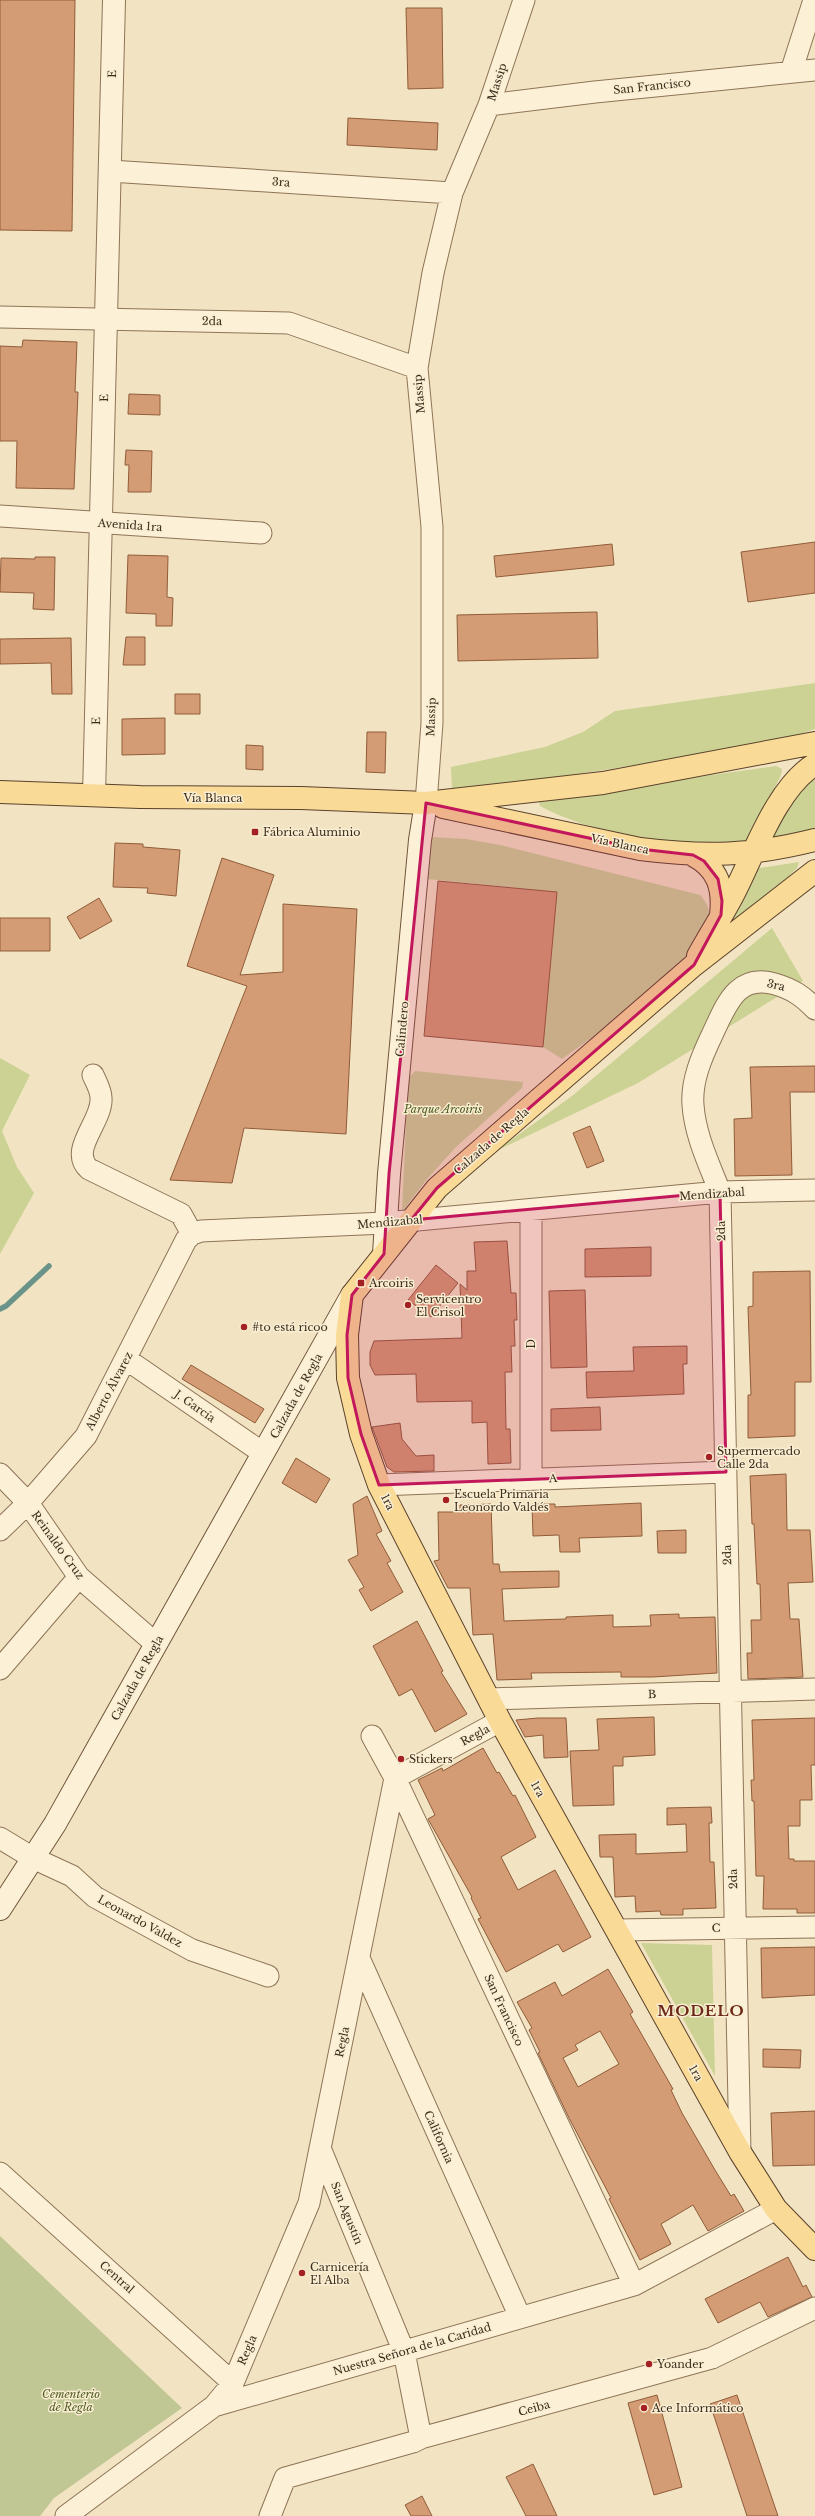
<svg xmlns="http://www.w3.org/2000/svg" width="815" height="2516" viewBox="0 0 815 2516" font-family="'Libre Baskerville',serif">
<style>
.green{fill:#cbd294}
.cemetery{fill:#c0c694}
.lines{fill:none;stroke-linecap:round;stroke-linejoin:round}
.stream{stroke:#6a9489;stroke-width:5.5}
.building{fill:#d49c74;stroke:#905c3a;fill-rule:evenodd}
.minor-casing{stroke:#8e7457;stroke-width:23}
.tertiary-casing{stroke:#8e7457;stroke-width:24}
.secondary-casing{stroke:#70553a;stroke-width:24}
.primary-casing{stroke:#5b422c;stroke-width:24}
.minor{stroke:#fcf0d6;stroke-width:21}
.tertiary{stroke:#fcf0d6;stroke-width:22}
.secondary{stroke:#fcf0d6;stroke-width:22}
.primary{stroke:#f9da96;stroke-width:22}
.marked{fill:#c2185b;fill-opacity:0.2;stroke:#c2185b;stroke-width:3;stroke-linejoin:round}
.poi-dot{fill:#a32122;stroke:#f9eed2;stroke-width:1.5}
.labels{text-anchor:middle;stroke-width:3;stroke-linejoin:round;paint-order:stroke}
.street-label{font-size:11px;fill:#3c2c1d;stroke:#f9eed2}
.poi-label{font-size:11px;fill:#3c2c1d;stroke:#f9eed2;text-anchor:start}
.park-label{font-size:11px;font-style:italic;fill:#4d5b21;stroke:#f9eed2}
.district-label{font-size:15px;font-weight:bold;letter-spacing:1px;fill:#6d2918;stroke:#f9eed2}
</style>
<rect width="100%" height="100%" fill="#f2e4c2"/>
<!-- green -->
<path class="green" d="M815,683V729L795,736C681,758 567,778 452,790L451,767L545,747L583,732L615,711Z
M776,766L782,769L781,775L749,840L744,843C679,846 598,837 540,806L539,802L544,798Z
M815,772V831L773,838L791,798Z
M430,837L466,839L500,845L700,895C705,901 709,906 709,914C709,919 704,926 702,930C676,985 610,1024 562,1059L543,1047L557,892L427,879Z
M799,862L797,868L789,876L730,923H727L754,869Z
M772,928L803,981L638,1083L496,1151L572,1096Z
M0,1058L30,1075L2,1131L17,1167L34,1193L0,1254Z
M415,1071L523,1082L522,1088L456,1147L427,1179L402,1212L408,1078Z
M641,1943L712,1945L715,2076Z"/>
<!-- cemetery -->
<path class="cemetery" d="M0,2236L182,2408L54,2498L40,2516H0Z"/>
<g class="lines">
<!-- stream -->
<path class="stream" d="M0,1309L6,1306L49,1266"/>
</g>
<!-- building -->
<path class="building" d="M0,0H75L72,231L0,230Z
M406,8H442L443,88L408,89Z
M348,118L438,123L437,150L347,145Z
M23,340L77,342L75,392H78L74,489L16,488L17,441H0V346L22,347Z
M129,394L160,395V415L128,414Z
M126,450L152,451L151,492H128L129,465H125Z
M815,542V593L748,602L741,552Z
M612,544L614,565L496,577L494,556Z
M128,555L168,556L167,597L173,598L172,626H156V614L126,613Z
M35,557H55L54,610L33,609L34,593L0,592L1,558L35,559Z
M597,612L598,658L458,661L457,615Z
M126,637H145V665H123Z
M71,638L72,694H52L51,663L0,664V639Z
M175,694H200V714H175Z
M165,718V754L122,755V719Z
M367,732H386L385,773L366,772Z
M246,745L263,746V770L246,769Z
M115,843L143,844V847L180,850L176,896L147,893L148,888L113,887Z
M222,858L274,875L240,975L283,972V904L357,909L346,1134L244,1128L232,1183L170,1180L247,986L187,966Z
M438,881L557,892L543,1047L424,1036Z
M99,898L112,921L80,939L67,917Z
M0,918H50V951H0Z
M815,1066V1092H790L792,1175L735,1176L734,1119L752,1118L750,1067Z
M590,1126L604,1161L587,1168L573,1133Z
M507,1241L511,1293H516L517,1320H514L515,1346H511L512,1372H505L506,1429H510L511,1463L488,1464L487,1422L472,1423V1401L417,1402L416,1374L375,1375L370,1365V1352L374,1341L462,1338L460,1284L467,1290V1271H476L474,1242Z
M651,1247V1276L585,1277V1249Z
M436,1265L458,1283L431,1317L408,1300Z
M810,1271L811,1382H795V1436L748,1438V1395H751L748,1307L753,1306V1272Z
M585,1290L587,1367L551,1368L549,1291Z
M687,1346V1364H683L684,1394L587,1398L586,1372L634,1371L633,1347Z
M191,1365L264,1409L255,1423L182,1379Z
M600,1407L601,1430L551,1431V1409Z
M400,1423L402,1439L416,1456L434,1455V1471L394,1472L387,1467L372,1427Z
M296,1458L330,1479L316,1503L282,1483Z
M786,1474L787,1530H810L813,1582L788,1583L790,1619H799L803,1677L748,1679L747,1653H752L751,1620H761L760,1584H757L754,1524H752L750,1476Z
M367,1496L382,1531L376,1534L391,1561L387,1563L403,1592L371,1611L359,1590L364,1587L348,1560L358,1555L353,1504Z
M641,1503L642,1536L579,1538L580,1552H560L559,1535L533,1536L532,1504H555V1507Z
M491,1504L493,1564H499L500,1572L559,1571V1587L502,1589L504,1621L566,1619V1617L613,1615V1627L651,1626L650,1615L679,1614V1618L715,1617L717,1673L653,1677H621V1672L531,1673L532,1679L497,1680L493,1634L473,1635L470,1588H448L434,1561L439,1560L438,1512H460V1505Z
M686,1530V1553H658L657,1531Z
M417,1621L443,1671L441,1672L467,1714L435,1732L412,1689L399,1696L373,1646Z
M654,1717L655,1755L623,1757V1766H613L614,1805L573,1806L570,1751L599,1750L597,1719Z
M538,1718H566L568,1757L544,1758L543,1735L525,1737L516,1720Z
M815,1718V1765H811L812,1800H800V1826H788L789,1859H794V1861H815V1913H797V1909H763L764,1876H756L754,1801H752L751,1780H754L752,1720Z
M483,1748L497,1773L499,1772L513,1796L515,1795L536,1837L501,1857L518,1890L555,1870L591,1937L563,1952L558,1944L506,1972L478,1919L481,1918L471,1898L472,1897L428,1819L435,1815L418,1780L442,1768L443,1771Z
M711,1807L712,1823H709L710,1862H714L716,1908L683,1909V1915H661L660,1911L636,1912L635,1896L615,1897L613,1857H600L599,1835L636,1834V1854L687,1852L686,1824L667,1825V1808Z
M815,1947V1995L762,1998L761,1948Z
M608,1969L633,2012L630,2014L673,2089L671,2090L682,2113L715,2170L731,2196L734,2194L744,2211L708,2231L693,2205L661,2224L671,2244L640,2260L609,2199L611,2198L569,2118L538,2053L540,2052L529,2030L532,2028L517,2002L555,1982L562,1996ZM600,2031L619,2064L578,2087L563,2058L578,2050L575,2045Z
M763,2049L801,2050L800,2068L763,2067Z
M815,2111V2165L773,2166L771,2113Z
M788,2257L803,2287L806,2285L812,2297L768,2317L760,2302L718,2323L705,2299Z
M657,2395L682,2487L654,2495L628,2403Z
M737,2395L778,2516H747L710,2404Z
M533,2464L557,2516H526L506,2477Z
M422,2496L432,2516H411L405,2505Z"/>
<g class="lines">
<defs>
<path id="minor" d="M791,72L814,0
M489,105L595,92L815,70
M110,171L452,193
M0,317L289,323L417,368
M0,516L261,533
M426,803L432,723V527L417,368L433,273L452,193L489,105L524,0
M93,1075C96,1082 101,1090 101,1098C103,1121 68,1150 89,1169L181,1214L192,1234
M531,1210V1479
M126,1359L263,1453
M0,1474L28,1503L79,1577L156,1644
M379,1485L726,1472
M0,1530L28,1503L86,1436L186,1240L192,1234L201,1231L385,1223L720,1192L815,1190
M0,1669L79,1577
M489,1699L815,1689
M372,1736L395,1778L634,2285
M0,1838L33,1858L72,1876L95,1897L192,1950L268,1976
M617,1930L815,1927
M359,1958L520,2317
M320,2148L404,2352L421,2438
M740,2152L720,1192C709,1164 695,1135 693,1105C691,1081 702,1056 712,1035C726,1006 736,973 775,984C792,989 803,996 815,1009
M0,2173L233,2383
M214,2406L233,2383L309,2203L395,1778L500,1721
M66,2516L214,2406L634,2285L776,2209
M270,2516L285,2478L413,2442L421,2438L712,2358L815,2308"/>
<path id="tertiary" d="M94,795L114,0"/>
<path id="secondary" d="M384,1254L389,1174L420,840L426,803
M0,1909L55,1824L352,1295"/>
<path id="primary" d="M0,792L140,797L301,798L426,803L603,783L815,743
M443,807L640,849C705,857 752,856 815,840
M693,855C718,868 724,888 721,915
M815,871L694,965L437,1188L352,1295L347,1335L348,1378L361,1434L379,1485L500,1721L740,2152L776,2209L815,2249
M698,956C709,936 722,916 733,895C754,855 776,788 815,764"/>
</defs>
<!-- minor casing -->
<use href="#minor" class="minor-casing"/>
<!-- tertiary casing -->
<use href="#tertiary" class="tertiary-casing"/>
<!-- secondary casing -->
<use href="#secondary" class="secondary-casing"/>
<!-- primary casing -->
<use href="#primary" class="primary-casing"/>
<!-- minor -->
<use href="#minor" class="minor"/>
<!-- tertiary -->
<use href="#tertiary" class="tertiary"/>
<!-- secondary -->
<use href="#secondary" class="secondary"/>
<!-- primary -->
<use href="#primary" class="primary"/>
</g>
<!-- marked area -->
<path class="marked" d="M426,803L640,849L693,855L704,861L718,879L722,901L721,915L694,965L437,1188L411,1220L720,1192L726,1472L379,1485L361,1434L348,1378L347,1335L352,1295L384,1254L389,1174Z"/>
<!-- markers -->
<g class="poi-dot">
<rect x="251" y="828" width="8" height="8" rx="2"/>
<rect x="357" y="1279" width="8" height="8" rx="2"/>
<circle cx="408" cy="1305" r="4"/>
<circle cx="244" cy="1327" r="4"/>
<circle cx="709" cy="1457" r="4"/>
<circle cx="446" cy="1500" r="4"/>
<circle cx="401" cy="1759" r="4"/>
<circle cx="302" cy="2273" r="4"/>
<circle cx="649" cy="2364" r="4"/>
<circle cx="644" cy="2408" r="4"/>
</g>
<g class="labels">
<!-- street labels -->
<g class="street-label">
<text transform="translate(112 74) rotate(-89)" y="4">E</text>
<text transform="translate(497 82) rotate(-72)" y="4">Massip</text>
<text transform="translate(652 86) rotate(-6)" y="4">San Francisco</text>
<text transform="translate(281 182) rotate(4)" y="4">3ra</text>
<text transform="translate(212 321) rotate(1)" y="4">2da</text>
<text transform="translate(419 394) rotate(-95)" y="4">Massip</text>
<text transform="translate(104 398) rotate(-89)" y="4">E</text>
<text transform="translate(130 525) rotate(4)" y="4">Avenida 1ra</text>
<text transform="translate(431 717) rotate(-88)" y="4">Massip</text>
<text transform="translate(96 721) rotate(-89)" y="4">E</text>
<text x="213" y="802">Vía Blanca</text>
<text transform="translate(620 844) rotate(12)" y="4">Vía Blanca</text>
<text transform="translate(776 985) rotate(14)" y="4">3ra</text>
<text transform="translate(402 1029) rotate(-85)" y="4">Calindero</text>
<text transform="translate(491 1141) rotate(-41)" y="4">Calzada de Regla</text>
<text transform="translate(712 1194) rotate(-4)" y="4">Mendizabal</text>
<text transform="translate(390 1222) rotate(-5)" y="4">Mendizabal</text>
<text transform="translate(721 1231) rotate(-91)" y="4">2da</text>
<text transform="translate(531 1344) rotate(-90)" y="4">D</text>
<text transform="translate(109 1391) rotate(-62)" y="4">Alberto Álvarez</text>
<text transform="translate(296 1396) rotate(-61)" y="4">Calzada de Regla</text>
<text transform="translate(195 1406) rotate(35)" y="4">J. García</text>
<text transform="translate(553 1478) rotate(-2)" y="4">A</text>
<text transform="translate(388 1502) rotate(63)" y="4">1ra</text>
<text transform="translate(58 1545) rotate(54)" y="4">Reinaldo Cruz</text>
<text transform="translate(727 1555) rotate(-91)" y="4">2da</text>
<text transform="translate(137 1678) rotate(-61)" y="4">Calzada de Regla</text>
<text transform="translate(652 1694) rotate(-2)" y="4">B</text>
<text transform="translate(475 1735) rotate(-29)" y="4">Regla</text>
<text transform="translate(538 1789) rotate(61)" y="4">1ra</text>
<text transform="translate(733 1879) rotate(-91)" y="4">2da</text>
<text transform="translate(140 1921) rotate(29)" y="4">Leonardo Valdez</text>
<text transform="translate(716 1928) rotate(-1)" y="4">C</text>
<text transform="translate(504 2010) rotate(65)" y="4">San Francisco</text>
<text transform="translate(342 2042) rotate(-78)" y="4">Regla</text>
<text transform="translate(696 2073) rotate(61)" y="4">1ra</text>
<text transform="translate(439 2137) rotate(66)" y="4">California</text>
<text transform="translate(347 2213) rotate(68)" y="4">San Agustín</text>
<text transform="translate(117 2277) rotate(42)" y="4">Central</text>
<text transform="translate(412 2349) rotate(-16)" y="4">Nuestra Señora de la Caridad</text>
<text transform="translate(247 2350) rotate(-67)" y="4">Regla</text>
<text transform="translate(534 2408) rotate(-15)" y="4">Ceiba</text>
</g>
<!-- poi labels -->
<g class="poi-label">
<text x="263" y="836">Fábrica Aluminio</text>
<text x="369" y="1287">Arcoiris</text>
<text x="416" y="1303">Servicentro<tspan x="416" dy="13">El Crisol</tspan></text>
<text x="252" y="1331">#to está ricoo</text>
<text x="717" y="1455">Supermercado<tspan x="717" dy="13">Calle 2da</tspan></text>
<text x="454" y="1498">Escuela Primaria<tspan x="454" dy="13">Leonordo Valdés</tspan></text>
<text x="409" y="1763">Stickers</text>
<text x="310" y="2271">Carnicería<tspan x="310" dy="13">El Alba</tspan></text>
<text x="657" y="2368">Yoander</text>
<text x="652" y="2412">Ace Informático</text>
</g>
<!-- park labels -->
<g class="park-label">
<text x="443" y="1113">Parque Arcoiris</text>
<text x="71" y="2398">Cementerio<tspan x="71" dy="13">de Regla</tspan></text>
</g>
<!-- district labels -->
<g class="district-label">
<text x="701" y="2016">MODELO</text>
</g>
</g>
</svg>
